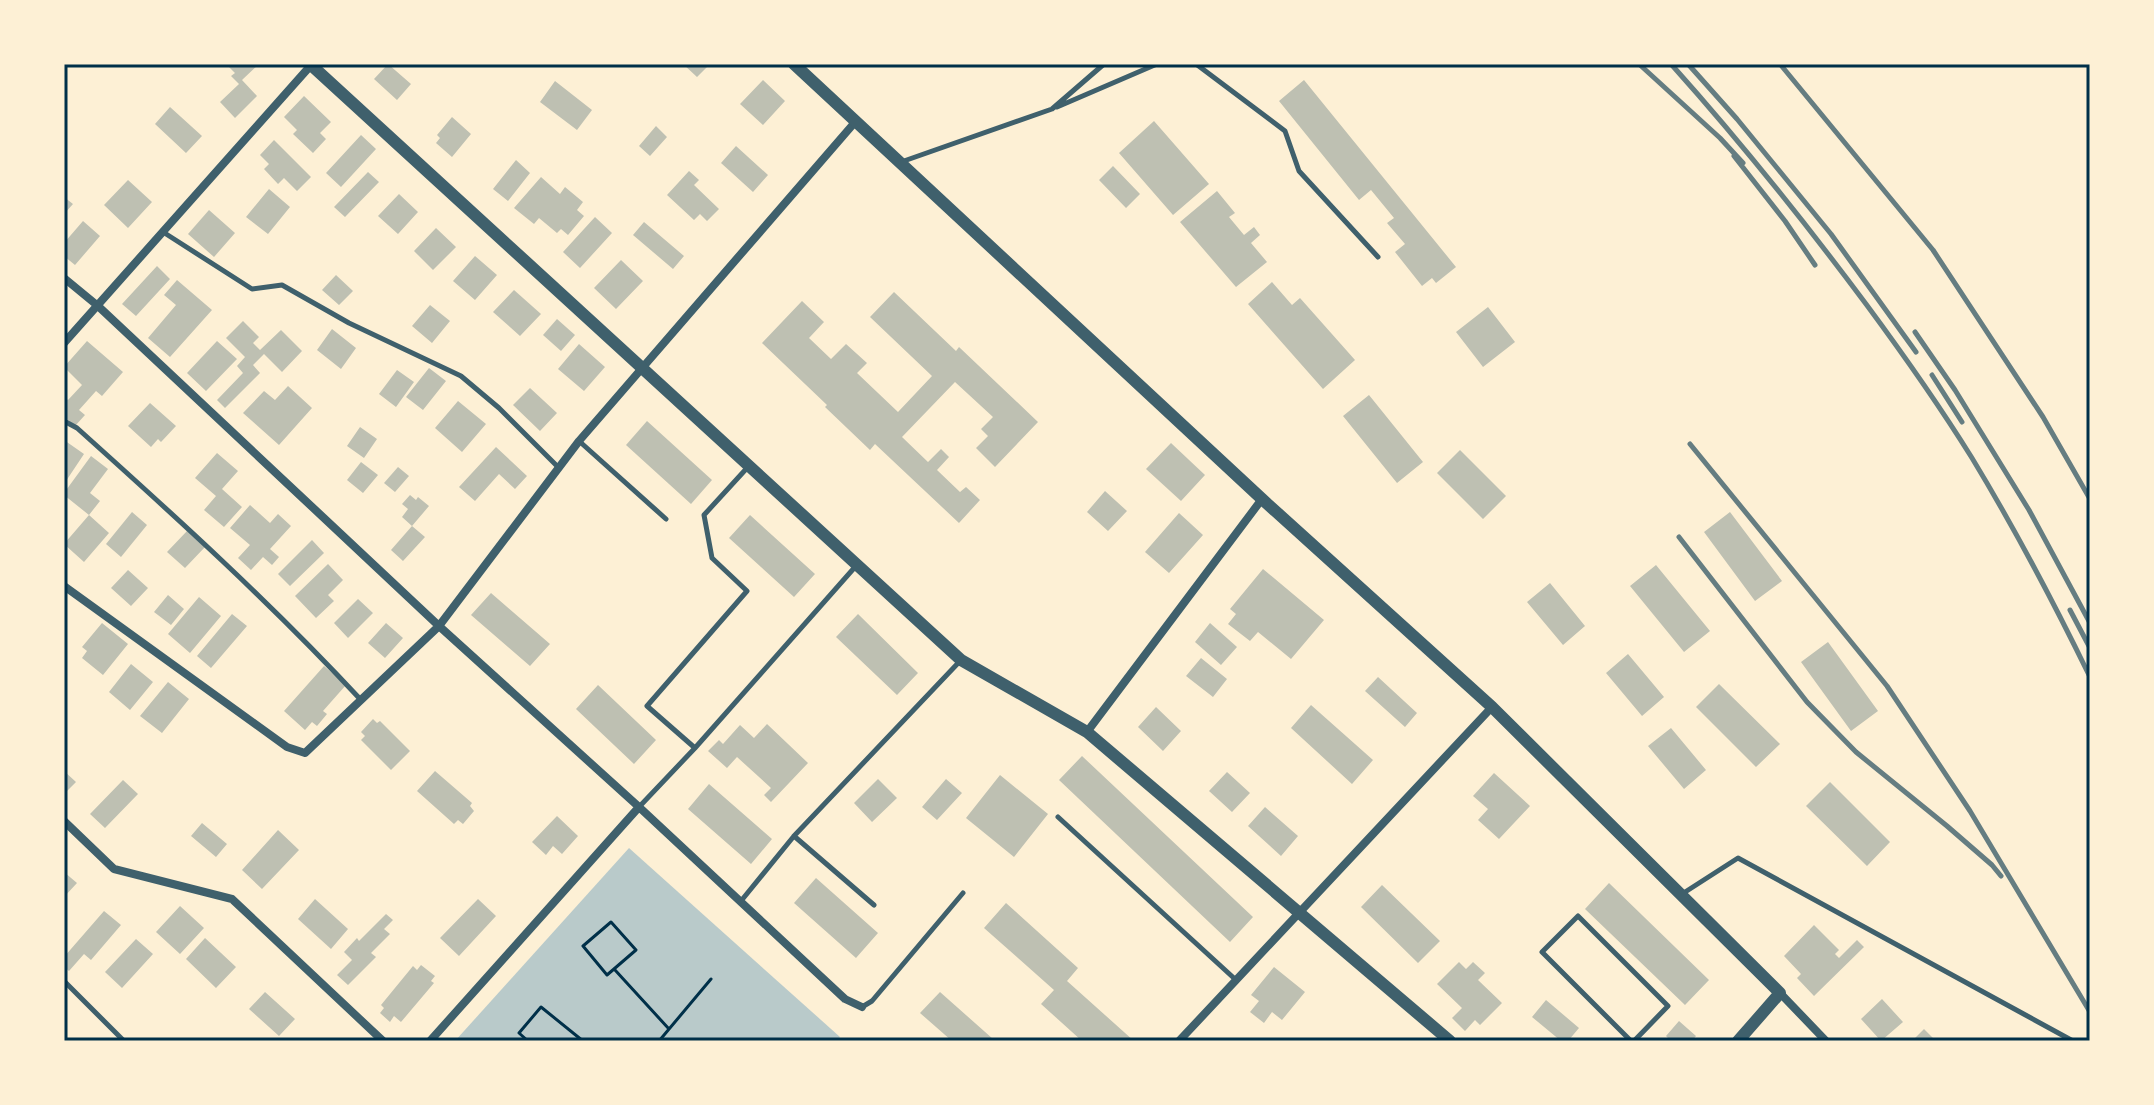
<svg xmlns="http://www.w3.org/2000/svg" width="2154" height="1105" viewBox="0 0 2154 1105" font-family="Rubik,sans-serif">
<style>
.green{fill:#b9caca}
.building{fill:#bec0b2}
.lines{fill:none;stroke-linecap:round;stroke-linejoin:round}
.path{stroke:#003049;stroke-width:3}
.service{stroke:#3f606c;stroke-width:5}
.minor{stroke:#3f606c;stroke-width:8}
.tertiary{stroke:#3f606c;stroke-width:12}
.rail{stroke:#657d81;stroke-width:5}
.neatline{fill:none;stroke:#003049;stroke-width:3}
</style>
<rect width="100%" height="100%" fill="#fdf0d5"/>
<!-- green -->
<path class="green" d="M629,848L840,1037L837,1041H455Z"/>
<!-- building -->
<path class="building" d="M226,64H259L242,80L257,96L235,118L220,102L239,84L231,76L235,73Z
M388,64L411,84L397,100L374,79Z
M683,64H710L697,77Z
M763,80L785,101L763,125L740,104Z
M1304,80L1456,267L1436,283L1432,278L1422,286L1395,252L1405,244L1387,223L1394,218L1371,190L1359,200L1279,101Z
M555,81L592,110L577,130L540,102Z
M304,96L331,122L320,133L326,139L313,153L293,134L297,130L284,117Z
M170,107L202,136L186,153L155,124Z
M452,117L471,134L452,157L436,143L440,138L437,135Z
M1154,121L1209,184L1173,215L1119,153Z
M656,126L667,137L650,156L639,146Z
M361,135L376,149L341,187L326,173Z
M274,140L311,177L297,191L284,178L278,184L264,169L269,164L260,155Z
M736,146L768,175L753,192L721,163Z
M516,160L530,173L508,201L493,189Z
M1113,166L1140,194L1126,208L1099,180Z
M689,171L699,180L694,185L719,209L707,221L700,214L694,220L667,195Z
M368,172L379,182L345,217L334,207Z
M541,177L560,194L565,187L583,202L577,210L584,216L568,235L561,229L557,233L539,218L534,224L514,208Z
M128,180L152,202L128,228L104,205Z
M269,189L290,207L268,234L246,217Z
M1217,191L1235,213L1229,217L1244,235L1254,227L1260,235L1251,243L1267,262L1236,287L1180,222Z
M399,194L418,212L398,234L378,216Z
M64,197L73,204L64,214Z
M209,210L235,233L214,257L188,234Z
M595,217L612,233L580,268L563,252Z
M83,221L100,236L75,265L64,256V243Z
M644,222L684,256L673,269L633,235Z
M436,228L456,247L433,270L414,251Z
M475,256L497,275L475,300L453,281Z
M621,260L643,281L616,309L594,288Z
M157,266L170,279L136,316L122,304Z
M336,275L353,291L339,305L322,290Z
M177,280L212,310L170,357L148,338L176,305L164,295Z
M1272,282L1292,305L1300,298L1355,360L1323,389L1248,304Z
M514,290L541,314L520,336L493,312Z
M894,292L956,351L959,347L1038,422L995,467L976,448L988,436L981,429L993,417L955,382L902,437L928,462L941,449L949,457L937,470L960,492L966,487L980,500L959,523L875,444L870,450L825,407L827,405L762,343L802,301L824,322L809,338L831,359L846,344L867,363L857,373L898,412L932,376L870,317Z
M430,305L450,321L432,343L412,326Z
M1488,307L1515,342L1483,367L1456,332Z
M557,319L575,335L561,351L543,335Z
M243,321L259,337L253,343L260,350L281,330L302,351L282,372L264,354L253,365L260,373L225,408L217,400L243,373L237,366L245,357L226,338Z
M332,329L356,348L341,369L317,350Z
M87,341L123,372L102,396L96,391L79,410L85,415L75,426L64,417V397L68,400L82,385L64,367Z
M217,341L237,359L206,391L187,373Z
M579,344L605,367L584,391L558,369Z
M429,368L446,381L423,410L406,397Z
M397,370L414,382L396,407L379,394Z
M288,386L312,408L279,445L243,413L264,391L275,400Z
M530,388L557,413L540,431L513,405Z
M1369,395L1423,462L1397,483L1343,416Z
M458,401L486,424L462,452L435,428Z
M150,403L176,426L161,442L158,439L151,447L128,426Z
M647,421L712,480L691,504L626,445Z
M360,427L377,439L364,458L347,446Z
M64,440L84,454L64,484Z
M1171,443L1205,475L1181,501L1146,469Z
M496,447L527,476L515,489L499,474L475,501L459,487Z
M1460,450L1506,496L1483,519L1437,473Z
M217,453L238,471L222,489L242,507L224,527L204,510L216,496L195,478Z
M91,456L108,469L90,493L100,501L89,515L64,495V493Z
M361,462L378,475L363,493L347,480Z
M398,467L409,476L395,492L384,483Z
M1105,491L1127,511L1108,531L1087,512Z
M410,495L416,500L418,497L429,506L412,526L402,517L408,509L402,504Z
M250,505L270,523L278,514L291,526L270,549L279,557L272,565L263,557L251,570L238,558L250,545L230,528Z
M132,512L147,525L121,557L106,544Z
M1730,512L1782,581L1755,601L1704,532Z
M1179,513L1203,535L1169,573L1145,552Z
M89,515L109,533L84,562L64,544Z
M750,515L815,574L794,597L729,538Z
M412,526L425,537L403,561L391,550Z
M187,531L205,547L185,568L167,552Z
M312,540L324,553L290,586L278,574Z
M328,564L343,580L328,595L334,601L316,618L295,596Z
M1656,565L1710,631L1684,652L1630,586Z
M1263,569L1324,620L1291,659L1258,632L1250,641L1228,624L1236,614L1230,609Z
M128,570L148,588L131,606L111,588Z
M1550,583L1585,626L1563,645L1527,602Z
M491,593L550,644L530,666L471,615Z
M168,595L184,609L171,625L154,612Z
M199,597L221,616L190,653L168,634Z
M358,599L373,613L348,638L334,623Z
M232,614L247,626L211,668L197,656Z
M858,614L918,673L897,695L836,637Z
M102,623L128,644L103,675L82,658L87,651L82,647Z
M386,623L403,638L385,658L368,643Z
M1210,623L1237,647L1221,665L1195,642Z
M1828,642L1878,711L1851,731L1801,662Z
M1628,654L1664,697L1642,716L1606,673Z
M1201,658L1227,679L1213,697L1186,676Z
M131,664L153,682L130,710L109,692Z
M324,666L346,685L323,711L327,714L317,726L312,722L305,730L284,711Z
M1378,677L1417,713L1405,727L1365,691Z
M168,682L189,699L162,733L140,716Z
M1719,684L1780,744L1756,767L1696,707Z
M598,685L656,740L634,764L576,709Z
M1311,705L1373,760L1352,784L1291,728Z
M1156,707L1181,731L1163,751L1138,727Z
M373,719L377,723L380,721L410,751L391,770L361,740L365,736L361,732Z
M767,724L808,763L771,802L764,795L771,788L737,757L727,768L708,751L719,740L723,744L740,725L754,738Z
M1671,728L1706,770L1684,789L1648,746Z
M1082,756L1253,917L1230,942L1059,780Z
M64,771L76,782L64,794Z
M435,771L472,803L470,806L474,811L463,824L458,820L454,824L417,791Z
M1227,772L1250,793L1232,812L1209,791Z
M1494,773L1530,806L1499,839L1478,820L1488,809L1473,796Z
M1000,775L1048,814L1014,857L966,818Z
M878,779L897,798L872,822L854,803Z
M946,779L962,793L937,820L922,807Z
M123,780L138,794L105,828L90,814Z
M1830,782L1890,842L1867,866L1806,806Z
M709,784L772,839L751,864L688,809Z
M1265,807L1298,836L1281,856L1248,826Z
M557,816L578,836L562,854L553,846L546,855L532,842Z
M202,823L227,844L216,857L191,836Z
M278,830L299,850L262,889L242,870Z
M64,872L77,883L64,897Z
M816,878L878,933L856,958L794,903Z
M1609,883L1709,980L1685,1005L1585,909Z
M1382,885L1440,941L1418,963L1361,907Z
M315,899L348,929L331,949L298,919Z
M478,899L496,916L459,956L440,938Z
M1006,903L1078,968L1067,981L1134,1041H1082L1041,1004L1054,990L984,928Z
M180,906L204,928L180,954L156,932Z
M104,911L121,925L91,960L84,954L69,971L64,967V957Z
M386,914L393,920L384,929L390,934L371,953L376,957L348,985L337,975L352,960L344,952L357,938L359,941Z
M1814,925L1839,950L1835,954L1839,958L1857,940L1864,947L1814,996L1797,978L1801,974L1784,956Z
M205,938L236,967L216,988L186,959Z
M136,939L153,954L122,988L105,972Z
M1459,962L1466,969L1473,962L1485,973L1478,980L1502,1003L1480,1025L1475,1020L1465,1031L1452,1018L1462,1008L1437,984Z
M421,965L435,976L431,981L434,983L401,1022L394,1016L390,1022L380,1013L384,1008L381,1005L413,966L417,970Z
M1274,967L1305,992L1282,1020L1272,1012L1264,1023L1250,1012L1259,1001L1251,995Z
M265,992L295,1019L279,1036L249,1009Z
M940,992L993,1039L992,1041H952L920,1013Z
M1882,999L1903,1022L1881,1041L1861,1019Z
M1546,1000L1579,1028L1568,1041H1561L1532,1017Z
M1679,1021L1696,1036L1692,1041H1671L1666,1036Z
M1924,1029L1936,1041H1912Z"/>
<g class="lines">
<!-- path -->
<path class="path" d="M611,922L636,950L607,975L583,946Z
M615,970L669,1029
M528,1041L519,1033L541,1007L583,1041
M659,1041L711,979"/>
<!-- service -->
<path class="service" d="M1196,64L1285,131L1299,171L1378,257
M1057,107L1157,64
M901,162L1052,109L1104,64
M163,232L252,289L282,285L349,323L461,376L499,408L559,468
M64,421L77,428C175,516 272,604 361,700
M579,441L666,519
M695,748L647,706L747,591L712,558L704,515L747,468
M639,807L695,748L855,567
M1058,817L1236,980
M794,836L874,905
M1682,894L1738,858L2073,1041H2082
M741,901L794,836L961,660
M64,981L124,1041
M862,1007L872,1001L963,893
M1631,1041L1542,952L1578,916L1668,1006L1634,1041"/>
<!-- minor -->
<path class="minor" d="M64,278L98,306L439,626L639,807L845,999L862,1007
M64,343L312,64
M64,586L287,747L305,753L439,626L579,441L856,121
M1087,732L1262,499
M64,821L114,869L232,899L383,1041
M1780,993L1826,1041
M430,1041L639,807
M1179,1041L1492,707"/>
<!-- tertiary -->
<path class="tertiary" d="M310,64L961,660L1087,732L1450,1041
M794,64L1262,499L1492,707L1780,993L1738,1041"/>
<!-- rail -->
<path class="rail" d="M1639,64L1720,138L1743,163
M1671,64C1740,141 1804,221 1866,304C1903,354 1939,405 1972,458C2015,529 2054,603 2090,677
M1688,64L1737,119L1831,234L1916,352
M1780,64L1933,250L2043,417L2090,499
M1734,156L1785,221L1815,265
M1915,332L1955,390L2029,510L2090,623
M1932,375L1962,422
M1690,444L1887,686L1970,811L2090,1012
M1679,537L1807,702L1856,752L1947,826L1992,865L2001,876
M2070,610L2090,648"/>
</g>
<!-- border -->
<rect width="2154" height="1105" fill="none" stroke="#fdf0d5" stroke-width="132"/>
<rect x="66" y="66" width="2022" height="973" class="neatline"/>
</svg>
